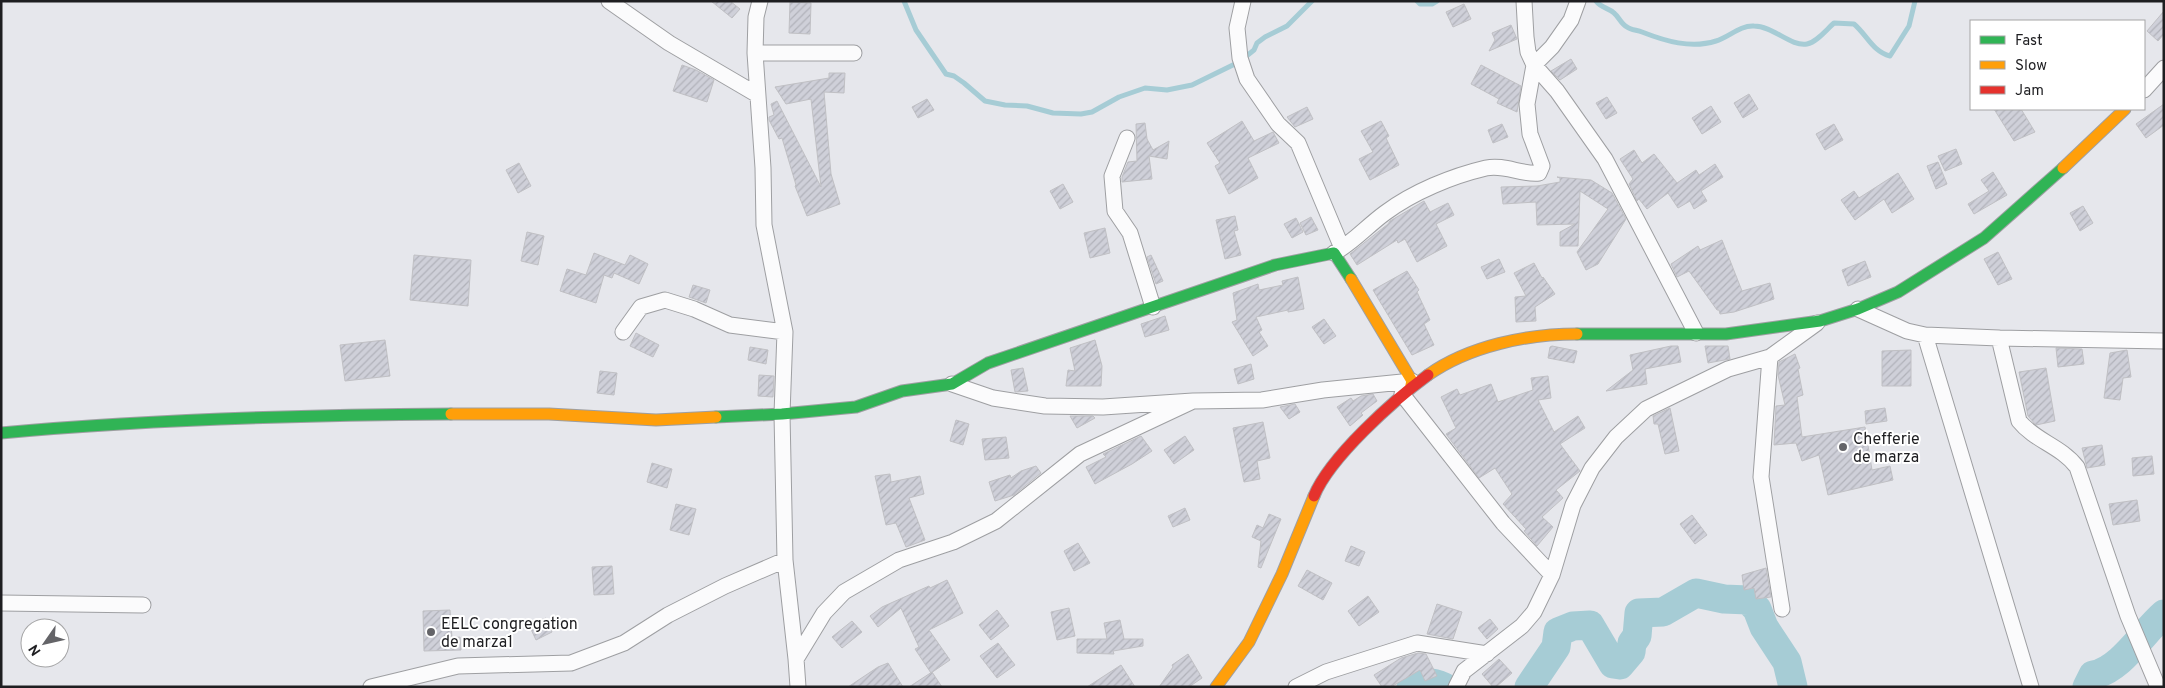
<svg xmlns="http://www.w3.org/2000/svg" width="2165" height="688" viewBox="0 0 2165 688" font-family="Overpass,sans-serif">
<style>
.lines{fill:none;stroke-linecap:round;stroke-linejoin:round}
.stream{stroke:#a6ccd5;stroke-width:5}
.river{stroke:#a6ccd5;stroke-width:29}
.building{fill:url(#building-hatch);stroke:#c0c0c4}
.street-casing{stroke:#9e9fa2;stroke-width:17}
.fast-casing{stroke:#9e9fa2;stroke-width:13}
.slow-casing{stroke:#9e9fa2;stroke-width:13}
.jam-casing{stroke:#9e9fa2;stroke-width:13}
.street{stroke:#fbfbfc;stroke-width:15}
.fast{stroke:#30b455;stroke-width:11}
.slow{stroke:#ff9f0a;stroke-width:11}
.jam{stroke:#e5322d;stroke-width:11}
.poi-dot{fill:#646468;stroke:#fff;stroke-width:2}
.labels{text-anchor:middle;stroke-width:4;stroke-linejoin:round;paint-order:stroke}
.poi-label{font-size:16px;fill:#1e1e21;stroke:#fff;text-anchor:start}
</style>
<defs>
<pattern id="building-hatch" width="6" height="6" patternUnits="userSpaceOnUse" patternTransform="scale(1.25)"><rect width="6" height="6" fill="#cfd0d9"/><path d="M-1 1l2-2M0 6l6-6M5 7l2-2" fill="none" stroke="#b1b2ba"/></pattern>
</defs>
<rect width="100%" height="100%" fill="#e6e7ec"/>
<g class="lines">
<!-- stream -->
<path class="stream" d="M904,1L916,30L946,74L954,76L964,83L985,101L1005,105L1027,106L1053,113L1081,114L1092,112L1119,97L1145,88L1167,90L1192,85L1239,62L1254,50L1257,43L1265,37L1287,26L1312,1
M1417,1L1420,4H1432L1437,1
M1596,1C1601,8 1609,8 1614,13C1619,17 1621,24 1627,27C1631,30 1637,30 1642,32C1665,41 1691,49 1716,41C1728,38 1740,25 1754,26C1773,26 1791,47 1807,44C1817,42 1827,29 1834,23L1854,24C1867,35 1873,52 1890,56L1909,26L1915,1"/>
<!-- river -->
<path class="river" d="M1411,687C1422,681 1433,682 1444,687
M1529,687L1556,647L1558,632L1573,626L1590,625L1613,664L1620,665L1631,652L1632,643L1637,636L1639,613L1663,612L1696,593L1724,599L1748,600L1757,609L1764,627L1787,662L1793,687
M2087,687L2093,675C2121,670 2143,632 2164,614"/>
</g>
<!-- building -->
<path class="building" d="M711,1H730L740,9L732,18Z
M790,2L811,3L810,34L789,33Z
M1464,4L1471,19L1453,27L1446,12Z
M2164,11V34L2158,41L2147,31Z
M1511,25L1517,39L1489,51L1495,40L1492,33Z
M1571,59L1577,69L1560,80L1551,71Z
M682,65L696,70L714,80L707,102L673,91Z
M1481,65L1521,86L1517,112L1497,103L1499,99L1471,84Z
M829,73H845L844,93L824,92L831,174L840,204L807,216L795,186L796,185L782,138L779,139L769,120V117L774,115L771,104L777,101L821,187L811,99L786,104L775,87L829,78Z
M1749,94L1758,109L1743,118L1734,103Z
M1607,97L1617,113L1606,119L1596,103Z
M927,99L934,110L918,118L912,107Z
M2164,104V125L2146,138L2136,124Z
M1711,106L1721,122L1702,134L1692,118Z
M1307,107L1313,119L1295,127L1287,117Z
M1994,109H2021L2035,132L2014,141Z
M1242,121L1254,141L1273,132L1279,143L1248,158L1258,178L1229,194L1215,166L1220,163L1207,143Z
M1381,121L1389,136L1386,138L1399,165L1370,180L1359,159L1373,152L1361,131Z
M1145,123L1147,139L1153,150L1169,141L1167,159L1149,156L1152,179L1122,182V177L1128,162L1137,161L1136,124Z
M1502,124L1508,137L1493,143L1488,130Z
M1834,124L1843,140L1825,150L1816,134Z
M1956,149L1962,164L1945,171L1938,156Z
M1634,150L1642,163L1654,154L1677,183L1696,170L1699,175L1715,164L1723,177L1701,191L1707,201L1694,209L1690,201L1678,208L1668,193L1647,209L1639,199L1637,201L1629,184L1633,179L1620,159Z
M1938,162L1947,184L1936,189L1927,166Z
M519,163L531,186L518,193L506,170Z
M1993,172L2007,195L1974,214L1968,204L1989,191L1981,180Z
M1898,173L1914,199L1892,213L1884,199L1855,220L1841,200L1854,191L1859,198Z
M1557,177L1591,180L1612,193L1626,219L1598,264L1586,270L1577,252L1608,209L1580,191L1578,246H1560V232L1575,224L1537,225L1536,202L1503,204L1501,187L1537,186L1560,182V178Z
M1063,184L1073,202L1060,209L1050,191Z
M1424,201L1430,212L1448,203L1454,215L1436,224L1447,246L1417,262L1405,239L1398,243L1397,240L1357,265L1350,254L1388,224L1390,221Z
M2083,206L2093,223L2080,231L2070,213Z
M1235,216L1238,230L1234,231L1241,255L1225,259L1216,220Z
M1311,217L1318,230L1306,235L1300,223Z
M1296,218L1303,232L1292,238L1284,224Z
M1105,228L1110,253L1090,258L1084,233Z
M527,232L544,236L538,265L521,261Z
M1722,240L1742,291L1770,283L1774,299L1734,312L1720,314L1719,310H1717L1689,271L1677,277L1671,264L1698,246L1700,250Z
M1998,252L2012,279L1998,285L1984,259Z
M594,253L625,265L630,255L648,264L639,284L614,273L612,278L604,275L596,303L560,291L567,269L586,275Z
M414,255L471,260L468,306L410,300Z
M1151,255L1163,281L1156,284L1147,257Z
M1499,259L1505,272L1487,279L1481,267Z
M1865,261L1871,277L1848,286L1842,270Z
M1534,263L1542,278L1543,277L1555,294L1535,307L1536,321L1516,322L1515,297L1526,296L1514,273Z
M1407,271L1419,290L1417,292L1430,320L1424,324L1434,345L1412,355L1373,290Z
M1298,277L1304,309L1288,312V310L1256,317L1262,330L1259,332L1268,346L1253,356L1232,322L1237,320L1233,293L1258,284L1259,290L1283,285L1282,281Z
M693,285L710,290L706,303L689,297Z
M1165,316L1169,330L1145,337L1141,324Z
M1324,319L1336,336L1324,344L1312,327Z
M636,333L659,345L653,357L630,346Z
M385,340L390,376L345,381L340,345Z
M1095,340L1102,366L1101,386H1066L1068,370L1075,371L1070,348Z
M1552,346L1577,351L1574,363L1548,358L1550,347Z
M1671,346H1678L1681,362L1645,369L1647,384L1606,391L1633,370L1630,355Z
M1705,346H1728L1730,359L1708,363Z
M750,347L768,350L766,364L748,360Z
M2056,348L2082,349L2084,364L2058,367Z
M1911,350V386H1882V351Z
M2127,350L2131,377L2123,378L2120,400L2104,398L2110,353Z
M1795,354L1800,368L1798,369L1803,395L1797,397L1802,437L1865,427L1872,470L1890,466L1893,480L1828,495L1819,455L1802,461L1796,443L1774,445L1776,406L1785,405L1778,375L1779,362Z
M1251,364L1254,379L1238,384L1234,369Z
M1023,368L1028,391L1015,392L1011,370Z
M2046,368L2055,421L2036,425L2028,416L2019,372Z
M600,371L617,373L614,395L597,393Z
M759,375L774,376L773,397L758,396Z
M1548,376L1551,398L1538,400L1554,432L1578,416L1585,428L1560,444L1580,471L1556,490L1563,498L1542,517L1553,527L1537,546L1524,531L1526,529L1503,504L1512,494L1495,468L1479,478L1446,434L1456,428L1441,397L1457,389L1460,395L1491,384L1498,402L1533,390L1531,378Z
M1373,394L1377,401L1361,413L1363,415L1350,426L1337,407L1351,398L1353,401L1361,396Z
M1295,404L1300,412L1289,419L1280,407Z
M1670,408L1679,451L1665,454L1658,424H1654L1653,416Z
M1885,408L1887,421L1866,424L1865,411Z
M1070,416H1093L1095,418L1077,428Z
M956,420L969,424L963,445L950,441Z
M1263,422L1270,458L1257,461L1260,479L1244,482L1233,428Z
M1141,436L1152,451L1132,464L1095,484L1086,467L1106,457L1103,454Z
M1185,436L1194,450L1174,464L1164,450Z
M1006,437L1009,458L985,460L982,439Z
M2102,445L2105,465L2087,468L2082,448Z
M2152,456L2154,474L2133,476L2132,458Z
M652,463L672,469L667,488L647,482Z
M1036,466L1041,473L1014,495L995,501L989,482L1010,475L1011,478L1021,471Z
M890,474L891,482L920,476L924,494L909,498L925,540L906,547L896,523L886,525L875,476Z
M2137,500L2140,521L2113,525L2109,504Z
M676,504L696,509L689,535L670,530Z
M1185,508L1190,520L1173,527L1168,516Z
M1269,514L1281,519L1261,568L1258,567L1261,541L1252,537L1257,525L1263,528Z
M1692,515L1707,535L1695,544L1680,524Z
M1078,543L1090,563L1074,571L1064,551Z
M1351,546L1365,552L1359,566L1345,561Z
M612,566L614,594L594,595L592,567Z
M1766,568L1771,597L1756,599L1754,588L1744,590L1742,575Z
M1307,570L1332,583L1323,600L1298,586Z
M947,580L963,613L929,630L950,660L931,673L915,649L919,647L901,608L878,627L870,616L882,607L929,586L930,588Z
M1368,596L1379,612L1359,626L1348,611Z
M1437,604L1462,612L1453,639L1427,634Z
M1069,608L1075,636L1057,640L1051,612Z
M450,610L452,638L460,637L461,650L424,651L423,611Z
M997,610L1009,626L991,640L979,625Z
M546,618L552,632L536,640L529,625Z
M1490,619L1498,629L1487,639L1478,628Z
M1120,620L1124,639H1143V646L1113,651L1114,654L1077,653V639H1107L1104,623Z
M852,621L862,632L842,648L832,637Z
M998,643L1015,665L997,678L980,656Z
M1418,653L1426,654L1437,676L1425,681L1420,670L1391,687H1382L1374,675L1401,658Z
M1188,654L1202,678L1189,687H1159L1173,667L1172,665Z
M1499,659L1512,673L1496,687H1493L1482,674Z
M888,663L903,687H848L878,667Z
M1121,665L1135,687H1087Z
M932,672L942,687H909Z"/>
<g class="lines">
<defs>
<path id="street" d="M609,1L669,43L756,94
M760,1L756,17L755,53L763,168L764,225L785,332L782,414L785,560
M1243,1L1237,28L1240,58L1247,79L1278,124L1298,143L1342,248
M1524,1L1526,37L1528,52L1534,65L1557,91L1605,159L1696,333
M755,53H854
M2144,90L2164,68
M1127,138L1112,176L1115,211L1130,233L1153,307
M1334,253C1354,242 1367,226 1385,213C1413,192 1452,176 1486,168C1505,164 1521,175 1539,173L1542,166L1530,134L1527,104L1534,65L1552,47L1571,20L1578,1
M1858,309L1907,331L1925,335L1999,338L2019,421C2035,441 2061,446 2077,467L2128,616L2158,687
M623,332L641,307L665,300L694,309L730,325L785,332
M1925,335L2031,687
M1999,338L2164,341
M1770,357L1761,477L1782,609
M952,384L993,398L1045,406L1103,407L1193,401L1262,400L1323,390L1412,381
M1402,394L1503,523L1552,575
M1,603L143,605
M371,687L458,666L571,663L624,643L668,615L725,586L785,560L796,659
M798,687L796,659L824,613L844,592L899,560L953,542L996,521L1080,454L1193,401
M1296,687L1326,672L1417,643L1487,654
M1456,687L1464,671L1522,626L1534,612L1552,575L1573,505L1592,468L1616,437L1646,409L1728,369L1770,357L1817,323"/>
<path id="fast" d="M1577,334H1726L1820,321L1858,309L1898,292L1984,238L2063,168
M716,417L782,414L856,407L902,391L952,384L988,363L1275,265L1334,253L1351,279
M1,433C151,419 301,415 451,414"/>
<path id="slow" d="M2063,168L2125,109
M1351,279L1412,381L1411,385
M1428,375C1469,346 1527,334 1577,334
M451,414H549L656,420L716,417
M1216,687L1249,642L1282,574L1314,496"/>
<path id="jam" d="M1314,496C1330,457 1394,400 1428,375"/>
</defs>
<!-- street casing -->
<use href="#street" class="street-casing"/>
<!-- fast casing -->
<use href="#fast" class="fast-casing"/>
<!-- slow casing -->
<use href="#slow" class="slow-casing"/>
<!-- jam casing -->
<use href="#jam" class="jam-casing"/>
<!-- street -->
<use href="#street" class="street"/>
<!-- fast -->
<use href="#fast" class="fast"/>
<!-- slow -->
<use href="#slow" class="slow"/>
<!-- jam -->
<use href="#jam" class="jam"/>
</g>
<!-- markers -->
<g class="poi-dot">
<circle cx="1843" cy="447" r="5"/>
<circle cx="431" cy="632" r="5"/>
</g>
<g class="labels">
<!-- poi labels -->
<g class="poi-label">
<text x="1853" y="444">Chefferie<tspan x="1853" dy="18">de marza</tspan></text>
<text x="441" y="629">EELC congregation<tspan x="441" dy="18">de marza1</tspan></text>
</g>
</g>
<!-- border -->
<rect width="2165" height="688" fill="none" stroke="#1e1e21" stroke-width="5"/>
<!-- legend -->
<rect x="1970" y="20" width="175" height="90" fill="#ffffff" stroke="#a5a5a6"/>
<rect x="1980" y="36" width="25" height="8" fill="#30b455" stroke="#a5a5a6"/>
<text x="2015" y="45" font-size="15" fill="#1e1e21">Fast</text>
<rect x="1980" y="61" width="25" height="8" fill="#ff9f0a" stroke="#a5a5a6"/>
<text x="2015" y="70" font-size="15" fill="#1e1e21">Slow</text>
<rect x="1980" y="86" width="25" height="8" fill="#e5322d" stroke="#a5a5a6"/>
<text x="2015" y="95" font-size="15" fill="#1e1e21">Jam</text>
<!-- north arrow -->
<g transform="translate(45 643) rotate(236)"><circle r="24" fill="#ffffff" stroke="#a5a5a6"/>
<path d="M0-4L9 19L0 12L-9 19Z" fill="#646468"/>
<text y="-8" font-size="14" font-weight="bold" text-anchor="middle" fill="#1e1e21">N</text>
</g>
</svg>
